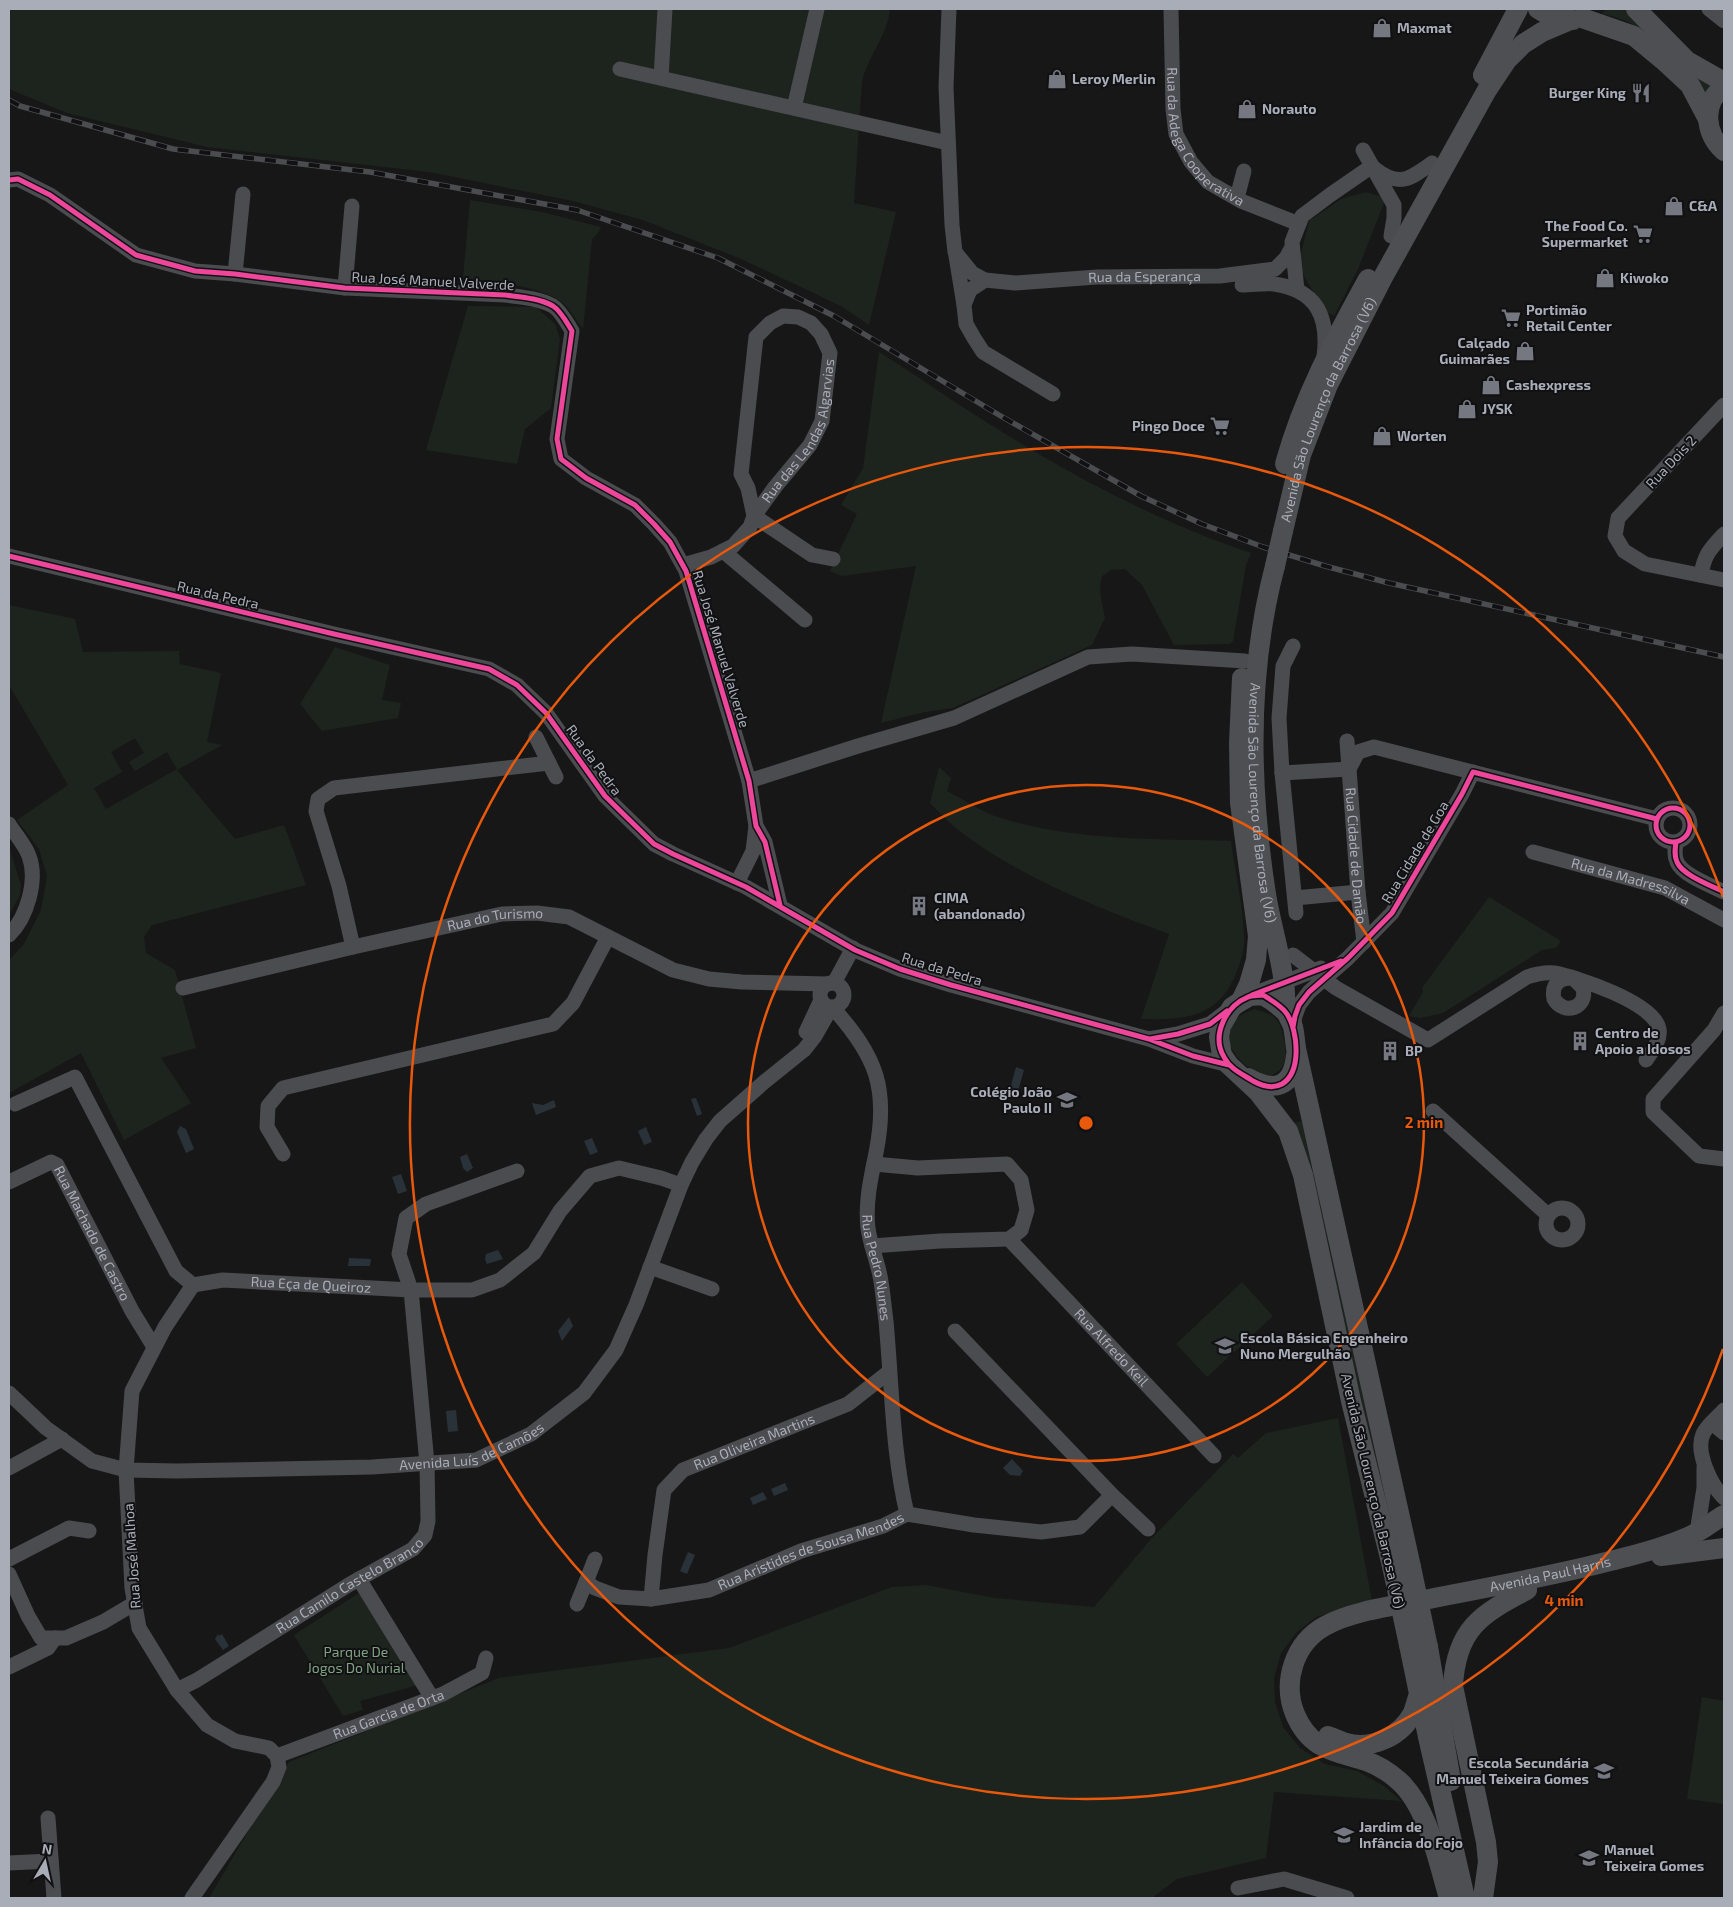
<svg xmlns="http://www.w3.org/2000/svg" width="1733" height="1907" viewBox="0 0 1733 1907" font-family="'Exo 2',sans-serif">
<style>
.green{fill:#1d241e;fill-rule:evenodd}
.water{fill:#2a3239}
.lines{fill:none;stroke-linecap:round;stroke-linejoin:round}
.minor{stroke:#4b4c50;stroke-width:15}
.major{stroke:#4d4f52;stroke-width:20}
.rail-casing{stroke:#4b4c4f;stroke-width:5.5}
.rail{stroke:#111113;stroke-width:4;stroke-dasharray:11;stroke-linecap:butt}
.major-bridge{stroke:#4d4f52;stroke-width:20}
.cycleway-casing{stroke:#111113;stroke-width:8}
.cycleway{stroke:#ed469a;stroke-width:5}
.ring{fill:none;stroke:#e8590c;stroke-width:2.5}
.labels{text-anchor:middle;stroke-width:4;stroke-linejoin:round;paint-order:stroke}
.poi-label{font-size:14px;font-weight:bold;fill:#a8adb8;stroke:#111113;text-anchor:start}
.street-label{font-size:14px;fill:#a8adb8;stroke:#111113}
.park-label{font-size:14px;fill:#7fa381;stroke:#111113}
.centre{fill:#e8590c;stroke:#111113;stroke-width:2.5}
.ring-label{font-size:15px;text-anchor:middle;font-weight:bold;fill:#e8590c;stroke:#111113;stroke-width:4;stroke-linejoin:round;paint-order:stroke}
</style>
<rect width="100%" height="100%" fill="#171717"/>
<!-- green -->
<path class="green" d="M9,9H890C888,34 868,56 862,81L854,203L896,212L869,325L841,306L741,259L643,220L573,201L429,172L207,147L67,113L9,89Z
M1606,9H1629L1716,84L1709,96C1680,63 1648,21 1602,14Z
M1366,192L1386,198L1358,269L1334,316L1325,311L1298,266L1309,221L1341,199Z
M470,200L542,212L601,227L598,233L592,239L583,329C577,321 571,311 564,304C542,285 492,282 463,278Z
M468,306L536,307L555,324L560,339L551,408L525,429L517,464L426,450Z
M879,352C910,371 939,392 969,411C1057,468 1152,520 1251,553L1246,565L1233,641L1230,644L1174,645L1142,585L1125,569L1111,570L1102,576L1100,586L1101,598L1105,618L1092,645L953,708L925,712L881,723L916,566L842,576L830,571L857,514L841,505L863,468Z
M9,605L75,619L83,652L179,651L180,664L221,673L207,742L222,745L177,770L235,839L284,825L306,885L152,925L144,937L146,953L175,970L196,1048L161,1058L191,1103L124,1140L81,1053L9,1093V960L24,944L41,910L47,876L39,849L17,820L68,785L9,685ZM135,738L144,753L129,762L135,771L167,752L177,769L106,809L94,788L122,772L111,752Z
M335,647L390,665L382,700L401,703L398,718L322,731L300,704C312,684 324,667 335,647Z
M939,767L951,778L947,791C964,799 981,812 998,817C1071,841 1155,839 1231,841C1235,872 1243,904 1244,936C1245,948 1241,962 1236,973C1219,1018 1184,1020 1141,1019L1169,934C1097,907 1023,879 961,832C950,824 940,813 930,803Z
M9,847L21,885L20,895L9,915Z
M1489,897L1561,941L1556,948L1542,950L1443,1013L1420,1018L1409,1016L1423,992L1422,988Z
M1255,1009C1263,1012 1271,1013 1277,1020C1283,1028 1288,1053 1284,1063C1282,1070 1275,1073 1270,1077C1233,1068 1206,1024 1255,1009Z
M1303,1121L1337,1279L1418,1632L1291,1123Z
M1242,1282L1273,1316L1207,1377L1176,1344Z
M1338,1418L1372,1601L1316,1617L1297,1632L1281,1653L1274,1678L1275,1702L1283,1727L1300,1748L1325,1764L1357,1771L1384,1786L1401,1801L1274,1792L1266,1858L1177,1879L1152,1898H209L289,1762L499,1678L729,1648L892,1587L926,1585L995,1598L1094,1607L1151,1539L1233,1454L1238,1458L1266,1433Z
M362,1591L419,1685L360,1701L363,1710L343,1716L294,1635Z
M1702,1697L1724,1701V1804L1687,1799Z"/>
<!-- water -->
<path class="water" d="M1016,1067L1024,1070L1018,1091L1010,1089Z
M696,1098L702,1114L697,1116L691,1099Z
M554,1100L556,1107L536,1115L532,1103L543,1105Z
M180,1126L186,1129L194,1149L186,1153L177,1132Z
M646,1127L652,1142L644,1145L638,1131Z
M592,1138L598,1152L590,1155L584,1141Z
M467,1154L473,1168L467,1172L463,1168L460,1157Z
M401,1174L407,1191L398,1194L392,1177Z
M498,1250L503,1259L487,1264L485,1259L486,1254Z
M349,1258L371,1259L370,1266H348Z
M569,1317L573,1326L562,1341L558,1331Z
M456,1410L458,1431L448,1432L446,1411Z
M1012,1459L1023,1471L1020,1476L1010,1475L1003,1468Z
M785,1483L788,1490L774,1496L771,1489Z
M763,1492L767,1499L753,1505L750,1498Z
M688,1552L695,1555L687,1574L680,1571Z
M218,1634L219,1636L222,1634L229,1646L223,1650L215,1639Z"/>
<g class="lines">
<!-- minor -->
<g class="minor">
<path id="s1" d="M949,9L946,87L952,225L955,252L972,273L985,280L1015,283L1097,277L1220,276L1275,269L1286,258L1292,247"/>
<path id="s2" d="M1171,9L1173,109L1176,134L1191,162L1208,182L1241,201L1299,224"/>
<path d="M1709,9L1724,21"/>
<path d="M620,69L948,143"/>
<path d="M661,78L665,9"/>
<path d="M794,108L817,9"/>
<path d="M1363,150L1394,205V218L1391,236"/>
<path d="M1374,168C1399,188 1410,179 1432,163"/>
<path d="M9,180L18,179L50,195L136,255L195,271L235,274L345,288L505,295C520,297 539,298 553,306C561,311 567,323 572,331L557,439L561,459L586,478L635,505L654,524L670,542L686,571L749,781L756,826L765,842L780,905"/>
<path d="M1237,198L1244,171"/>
<path d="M956,256L964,305"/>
<path d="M235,274L243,194"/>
<path d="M985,280L970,290L964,305L966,324L974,338L983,352L1053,394"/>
<path d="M1242,285C1253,285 1264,283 1274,284C1317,290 1329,317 1324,357"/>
<path d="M345,288L352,206"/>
<path d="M1297,290L1292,242L1302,216L1330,195L1372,166"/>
<path d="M1724,405L1618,518L1615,536L1624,551L1645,564L1724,580"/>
<path d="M723,551L805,620"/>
<path d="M9,556L334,634L489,669L517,685L546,713L605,796L654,844L673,854L746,887L855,950L900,969L951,985L1149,1039L1193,1056L1229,1065"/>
<path id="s3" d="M683,565L711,557L733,546L750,527L754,516L775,487L810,445L822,421L830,353L821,334L811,323L798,317L783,316L770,323L756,337L741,474L748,488L754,516L812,555L833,559"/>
<path d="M1701,575C1704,555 1710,549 1724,534"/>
<path d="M1293,646L1283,666L1279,718L1282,773L1349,769L1358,752L1374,747L1657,819"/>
<path id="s4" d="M1347,741L1358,892L1364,942"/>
<path d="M549,763L556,777"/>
<path d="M1282,773L1296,913"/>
<path d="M749,781L858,746L954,718L1088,657L1132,654L1245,661"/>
<circle cx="1673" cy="825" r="17"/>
<path d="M9,824C15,834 25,845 29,856C38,880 27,918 9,935"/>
<path d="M1676,842C1675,849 1674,856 1677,862C1682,875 1712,886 1724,892"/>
<path id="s5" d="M1533,852L1665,888L1724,920"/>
<path d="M737,883L753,851L756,826"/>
<path d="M1295,898L1358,892"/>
<path d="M353,947L339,886L316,811L318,799L334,788L549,763L536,737"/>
<path d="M1293,955L1336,988L1428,1040L1527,977C1536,974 1544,972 1554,973C1577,977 1655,1003 1659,1029C1661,1041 1652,1051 1646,1060"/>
<path d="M1571,978C1558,978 1551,986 1554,999C1564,1016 1588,1008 1583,988L1574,979"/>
<circle cx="832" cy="995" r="12"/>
<path d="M834,983L853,948"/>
<path id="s6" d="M183,988L353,947L502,914L537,913L569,917L673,970L709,979L742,982L828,984"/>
<path d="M1251,995L1321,968"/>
<path id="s7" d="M833,1008C876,1056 889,1088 876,1153C871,1177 865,1203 868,1228C870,1244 877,1260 880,1276C883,1291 884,1307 886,1321C892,1386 892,1450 907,1514"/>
<path d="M1724,1013L1714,1030L1653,1099V1112L1699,1156L1724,1159"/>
<path d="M1293,1027L1295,1016L1299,1005L1309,992L1348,958L1392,913L1462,794L1473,772"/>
<path d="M806,1032L821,1000"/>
<path d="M1149,1039L1178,1034L1210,1024L1227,1011"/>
<path id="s8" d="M15,1104L75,1077L176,1271L193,1285L223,1280L411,1290H472L500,1280L534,1253L560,1211L590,1176L619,1168L661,1178L681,1185"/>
<path d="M1433,1111L1548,1215"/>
<path d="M283,1154L267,1127L268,1106L283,1088L553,1024L573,1003L608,937"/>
<path id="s9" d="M9,1182L51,1162L57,1165L132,1311L154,1347"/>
<circle cx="1562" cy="1224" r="16"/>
<path id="s10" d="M1009,1239L1214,1456"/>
<path d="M872,1246L940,1241L1009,1239L1021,1230L1027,1210L1021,1180L1007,1164L918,1168L874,1164"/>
<path d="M650,1267L712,1289"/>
<path d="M955,1331L1112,1495L1148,1529"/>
<path id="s11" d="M9,1393L46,1428L92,1461L126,1470L177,1471L372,1467L476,1460L531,1434L584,1393L616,1350L636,1305L681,1185L692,1162L706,1139L720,1121L763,1083L804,1050L815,1036L831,1008"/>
<path d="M1724,1410C1718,1417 1707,1425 1703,1434C1695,1452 1711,1485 1724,1498"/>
<path d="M1712,1423L1724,1433"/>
<path d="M9,1468L62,1439"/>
<path d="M1697,1532L1704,1488V1467"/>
<path d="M9,1559L69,1528L89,1531"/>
<path id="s12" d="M595,1559L586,1582L595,1588L619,1597L651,1599L709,1590L801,1551L883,1526L907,1514L974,1525L1041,1532L1080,1527L1112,1495"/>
<path d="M9,1574L28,1616L41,1638H66L103,1622L135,1603"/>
<path d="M359,1579L432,1698"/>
<path id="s13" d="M651,1599L655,1555L664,1490L683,1470L848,1404L889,1372"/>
<path d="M577,1604L586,1582"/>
<path d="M9,1667L48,1648L55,1638"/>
<path id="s14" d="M177,1690L197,1680L350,1584L413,1549L425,1535L428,1521L427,1464L411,1290L399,1254L406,1218L426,1204L517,1171"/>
<path id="s15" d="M277,1756L443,1694L482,1673L486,1658"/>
<path d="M48,1818L54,1898"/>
<path d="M9,1863L51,1861"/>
<path d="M1238,1888L1284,1879L1347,1898"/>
<path d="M192,1898L273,1782L279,1767L277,1756L269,1748L235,1741L207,1725L177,1690L139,1628L132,1588L126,1470L132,1391L165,1327L193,1285"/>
</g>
<!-- major -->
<g class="major">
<path d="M1538,9L1553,18L1573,20"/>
<path d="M1636,9L1687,61L1724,82"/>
<path d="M1582,18L1634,36L1663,60L1690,85L1708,119"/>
<path d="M1483,75L1518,9"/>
<path d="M1724,87C1701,103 1705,134 1724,151"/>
<path d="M1285,464C1303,398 1335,339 1368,279"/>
<path id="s16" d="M1283,531L1301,455L1328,385L1382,279L1487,90L1507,60L1523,44L1542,32L1568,21"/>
<path id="s17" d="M1275,566C1247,672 1249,785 1266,894C1271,924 1280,953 1284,983C1286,993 1284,1004 1287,1013C1288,1018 1292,1022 1293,1027C1295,1035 1295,1045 1297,1053L1411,1567"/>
<path d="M1241,1001L1249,984L1256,960L1258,936L1240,803L1239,743L1242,678"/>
<path d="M1287,1013L1274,1002L1263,995L1250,996L1241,1001L1232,1007L1221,1026L1219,1037L1222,1055L1229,1065L1258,1092L1288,1131L1303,1175L1351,1401L1392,1566"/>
<path d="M1248,1078C1275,1093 1293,1087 1296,1055"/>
<path d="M1661,1556L1724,1548"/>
<path d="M1409,1645L1428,1737L1465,1898"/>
<path d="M1428,1647L1451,1781"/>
<path d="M1328,1736C1334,1738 1340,1741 1346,1743C1372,1750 1401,1736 1413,1713C1415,1707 1417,1700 1419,1694"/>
<path id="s18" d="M1449,1898C1438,1862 1428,1807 1399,1781C1390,1773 1378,1765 1366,1761C1334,1751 1310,1750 1295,1714C1282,1682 1294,1643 1325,1626C1353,1610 1401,1605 1434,1598C1490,1587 1546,1577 1602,1563C1631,1556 1660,1549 1688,1537C1700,1532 1712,1522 1724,1515"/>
<path d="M1483,1898L1488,1862L1486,1842L1453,1686C1456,1629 1481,1614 1527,1590"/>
</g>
<defs>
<path id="rail" d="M9,100L20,106L173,149L370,172L577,210L718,258L834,316L999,415L1141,496L1202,524L1263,547L1325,566L1389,583L1724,657"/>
</defs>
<!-- rail casing -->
<use href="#rail" class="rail-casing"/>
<!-- rail -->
<use href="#rail" class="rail"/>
<!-- major-bridge -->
<path class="major-bridge" d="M1275,566L1283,531
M1392,1566L1409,1645
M1411,1567L1428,1647"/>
<defs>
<path id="cycleway" d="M9,180L18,179L50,195L136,255L195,271L235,274L345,288L505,295C520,297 539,298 553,306C561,311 567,323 572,331L557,439L561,459L586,478L635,505L654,524L670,542L686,571L749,781L756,826L765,842L780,905
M9,556L334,634L489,669L517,685L546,713L605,796L654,844L673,854L746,887L855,950L900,969L951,985L1149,1039L1193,1056L1229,1065
M1656 825a17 17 0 1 1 34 0a17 17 0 1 1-34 0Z
M1676,842C1675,849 1674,856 1677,862C1682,875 1712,886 1724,892
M1252,995L1341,961
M1263,995C1271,1000 1282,1006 1287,1014C1298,1031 1302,1072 1282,1084C1273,1089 1262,1086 1253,1081C1242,1074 1230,1069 1224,1057C1211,1035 1226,1006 1248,997C1252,995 1258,996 1263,995Z
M1293,1027L1295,1016L1299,1005L1309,992L1348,958L1392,913L1462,794L1473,772L1657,819
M1150,1039L1178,1034L1210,1024L1227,1011"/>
</defs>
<!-- cycleway casing -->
<use href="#cycleway" class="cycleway-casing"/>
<!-- cycleway -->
<use href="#cycleway" class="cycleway"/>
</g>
<!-- distance rings -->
<g class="ring">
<circle cx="1086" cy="1123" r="338"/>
<path d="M1723 1349A676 676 0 1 1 1723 897"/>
</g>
<!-- icons -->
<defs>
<symbol id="shop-bare" viewBox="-9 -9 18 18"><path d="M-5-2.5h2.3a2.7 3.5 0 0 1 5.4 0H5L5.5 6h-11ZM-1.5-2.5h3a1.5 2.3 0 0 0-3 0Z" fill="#757880" stroke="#111113" stroke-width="2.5" paint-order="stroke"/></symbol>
<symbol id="restaurant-bare" viewBox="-9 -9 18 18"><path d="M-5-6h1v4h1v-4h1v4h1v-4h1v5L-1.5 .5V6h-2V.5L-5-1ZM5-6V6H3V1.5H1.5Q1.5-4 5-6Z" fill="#757880" stroke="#111113" stroke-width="2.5" paint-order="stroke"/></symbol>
<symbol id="supermarket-bare" viewBox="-9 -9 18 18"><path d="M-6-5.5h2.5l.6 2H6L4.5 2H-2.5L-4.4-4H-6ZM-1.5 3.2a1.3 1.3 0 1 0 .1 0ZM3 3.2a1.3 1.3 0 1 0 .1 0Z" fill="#757880" stroke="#111113" stroke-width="2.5" paint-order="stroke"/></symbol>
<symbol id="building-bare" viewBox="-9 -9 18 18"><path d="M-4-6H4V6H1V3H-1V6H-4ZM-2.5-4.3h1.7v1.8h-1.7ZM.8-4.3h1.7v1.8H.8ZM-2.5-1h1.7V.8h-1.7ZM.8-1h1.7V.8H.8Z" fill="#757880" stroke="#111113" stroke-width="2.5" paint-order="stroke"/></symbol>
<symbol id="school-bare" viewBox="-9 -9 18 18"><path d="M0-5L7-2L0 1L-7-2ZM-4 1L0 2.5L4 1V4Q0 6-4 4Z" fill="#757880" stroke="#111113" stroke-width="2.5" paint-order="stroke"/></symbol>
</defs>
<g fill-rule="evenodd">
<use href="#shop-bare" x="1368" y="14" width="28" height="28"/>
<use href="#shop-bare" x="1043" y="65" width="28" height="28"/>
<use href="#restaurant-bare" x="1627" y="79" width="28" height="28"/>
<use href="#shop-bare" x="1233" y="95" width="28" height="28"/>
<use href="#shop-bare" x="1660" y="192" width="28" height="28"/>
<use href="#supermarket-bare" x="1629" y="220" width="28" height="28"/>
<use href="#shop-bare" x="1591" y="264" width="28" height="28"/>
<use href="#supermarket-bare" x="1497" y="304" width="28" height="28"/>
<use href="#shop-bare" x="1511" y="337" width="28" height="28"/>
<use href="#shop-bare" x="1477" y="371" width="28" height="28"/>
<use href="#shop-bare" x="1453" y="395" width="28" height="28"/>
<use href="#supermarket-bare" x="1206" y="412" width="28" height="28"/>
<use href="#shop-bare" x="1368" y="422" width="28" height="28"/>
<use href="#building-bare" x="905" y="892" width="28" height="28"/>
<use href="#building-bare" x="1566" y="1027" width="28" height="28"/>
<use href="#building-bare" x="1376" y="1037" width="28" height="28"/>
<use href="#school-bare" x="1053" y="1086" width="28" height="28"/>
<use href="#school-bare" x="1211" y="1332" width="28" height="28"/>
<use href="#school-bare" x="1590" y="1757" width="28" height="28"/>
<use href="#school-bare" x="1330" y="1821" width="28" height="28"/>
<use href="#school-bare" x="1575" y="1844" width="28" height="28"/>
</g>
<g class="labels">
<!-- poi labels -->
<g class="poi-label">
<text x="1397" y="33">Maxmat</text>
<text x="1072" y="84">Leroy Merlin</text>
<text x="1626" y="98" text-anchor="end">Burger King</text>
<text x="1262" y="114">Norauto</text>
<text x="1689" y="211">C&amp;A</text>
<text x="1628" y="231" text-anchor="end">The Food Co.<tspan x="1628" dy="16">Supermarket</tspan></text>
<text x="1620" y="283">Kiwoko</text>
<text x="1526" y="315">Portimão<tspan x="1526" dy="16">Retail Center</tspan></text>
<text x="1510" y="348" text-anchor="end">Calçado<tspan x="1510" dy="16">Guimarães</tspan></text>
<text x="1506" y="390">Cashexpress</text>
<text x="1482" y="414">JYSK</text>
<text x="1205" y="431" text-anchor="end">Pingo Doce</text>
<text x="1397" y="441">Worten</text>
<text x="934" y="903">CIMA<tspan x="934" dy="16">(abandonado)</tspan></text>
<text x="1595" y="1038">Centro de<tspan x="1595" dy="16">Apoio a Idosos</tspan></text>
<text x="1405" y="1056">BP</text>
<text x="1052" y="1097" text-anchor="end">Colégio João<tspan x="1052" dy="16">Paulo II</tspan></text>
<text x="1240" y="1343">Escola Básica Engenheiro<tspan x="1240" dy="16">Nuno Mergulhão</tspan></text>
<text x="1589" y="1768" text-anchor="end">Escola Secundária<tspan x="1589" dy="16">Manuel Teixeira Gomes</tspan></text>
<text x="1359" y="1832">Jardim de<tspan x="1359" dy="16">Infância do Fojo</tspan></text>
<text x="1604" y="1855">Manuel<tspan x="1604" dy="16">Teixeira Gomes</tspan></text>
</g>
<!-- street labels -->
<g class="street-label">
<text dy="5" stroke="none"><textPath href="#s2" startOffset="141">Rua da Adega Cooperativa</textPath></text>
<text dy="5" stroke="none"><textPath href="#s1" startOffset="445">Rua da Esperança</textPath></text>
<text transform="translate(433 281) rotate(3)" y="5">Rua José Manuel Valverde</text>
<text dy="5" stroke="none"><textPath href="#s16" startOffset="130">Avenida São Lourenço da Barrosa (V6)</textPath></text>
<text dy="5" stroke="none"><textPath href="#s3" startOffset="190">Rua das Lendas Algarvias</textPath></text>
<text transform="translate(1671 462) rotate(-47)" y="5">Rua Dois 2</text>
<text transform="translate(218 595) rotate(13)" y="5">Rua da Pedra</text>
<text transform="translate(721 649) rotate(73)" y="5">Rua José Manuel Valverde</text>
<text transform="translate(594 760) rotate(54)" y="5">Rua da Pedra</text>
<text dy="5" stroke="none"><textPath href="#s17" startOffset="239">Avenida São Lourenço da Barrosa (V6)</textPath></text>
<text transform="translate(1415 852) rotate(-59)" y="5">Rua Cidade de Goa</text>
<text dy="5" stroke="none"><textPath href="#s4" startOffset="115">Rua Cidade de Damão</textPath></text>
<text dy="5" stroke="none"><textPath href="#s5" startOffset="102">Rua da Madressilva</textPath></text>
<text dy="5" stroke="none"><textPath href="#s6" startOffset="320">Rua do Turismo</textPath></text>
<text transform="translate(942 969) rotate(17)" y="5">Rua da Pedra</text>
<text dy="5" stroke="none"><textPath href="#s9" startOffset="130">Rua Machado de Castro</textPath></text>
<text dy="5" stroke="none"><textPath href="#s7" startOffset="275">Rua Pedro Nunes</textPath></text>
<text dy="5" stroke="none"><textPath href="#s8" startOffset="425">Rua Eça de Queiroz</textPath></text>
<text dy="5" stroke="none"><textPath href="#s10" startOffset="149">Rua Alfredo Keil</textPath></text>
<text dy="5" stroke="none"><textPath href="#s13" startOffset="214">Rua Oliveira Martins</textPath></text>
<text dy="5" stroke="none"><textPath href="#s11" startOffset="492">Avenida Luís de Camões</textPath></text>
<text transform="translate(1373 1491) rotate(77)" y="5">Avenida São Lourenço da Barrosa (V6)</text>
<text dy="5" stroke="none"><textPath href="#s12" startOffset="261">Rua Aristides de Sousa Mendes</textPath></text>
<text transform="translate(132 1556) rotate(-94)" y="5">Rua José Malhoa</text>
<text dy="5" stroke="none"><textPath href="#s18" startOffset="590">Avenida Paul Harris</textPath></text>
<text dy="5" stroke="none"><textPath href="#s14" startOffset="202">Rua Camilo Castelo Branco</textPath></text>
<text dy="5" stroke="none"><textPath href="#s15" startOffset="119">Rua Garcia de Orta</textPath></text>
</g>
<!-- park labels -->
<g class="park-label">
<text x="356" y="1657">Parque De<tspan x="356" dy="16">Jogos Do Nurial</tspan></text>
</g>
</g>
<circle cx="1086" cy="1123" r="8" class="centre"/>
<g class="ring-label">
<text x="1424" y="1128">2 min</text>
<text x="1564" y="1606">4 min</text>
</g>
<!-- border -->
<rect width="1733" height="1907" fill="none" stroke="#a8adb8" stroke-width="20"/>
<!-- north arrow -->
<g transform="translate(45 1862) rotate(9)" stroke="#111113" stroke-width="4" paint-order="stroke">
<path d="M0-4L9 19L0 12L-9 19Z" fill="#a8adb8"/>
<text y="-8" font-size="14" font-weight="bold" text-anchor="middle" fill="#a8adb8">N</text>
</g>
</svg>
